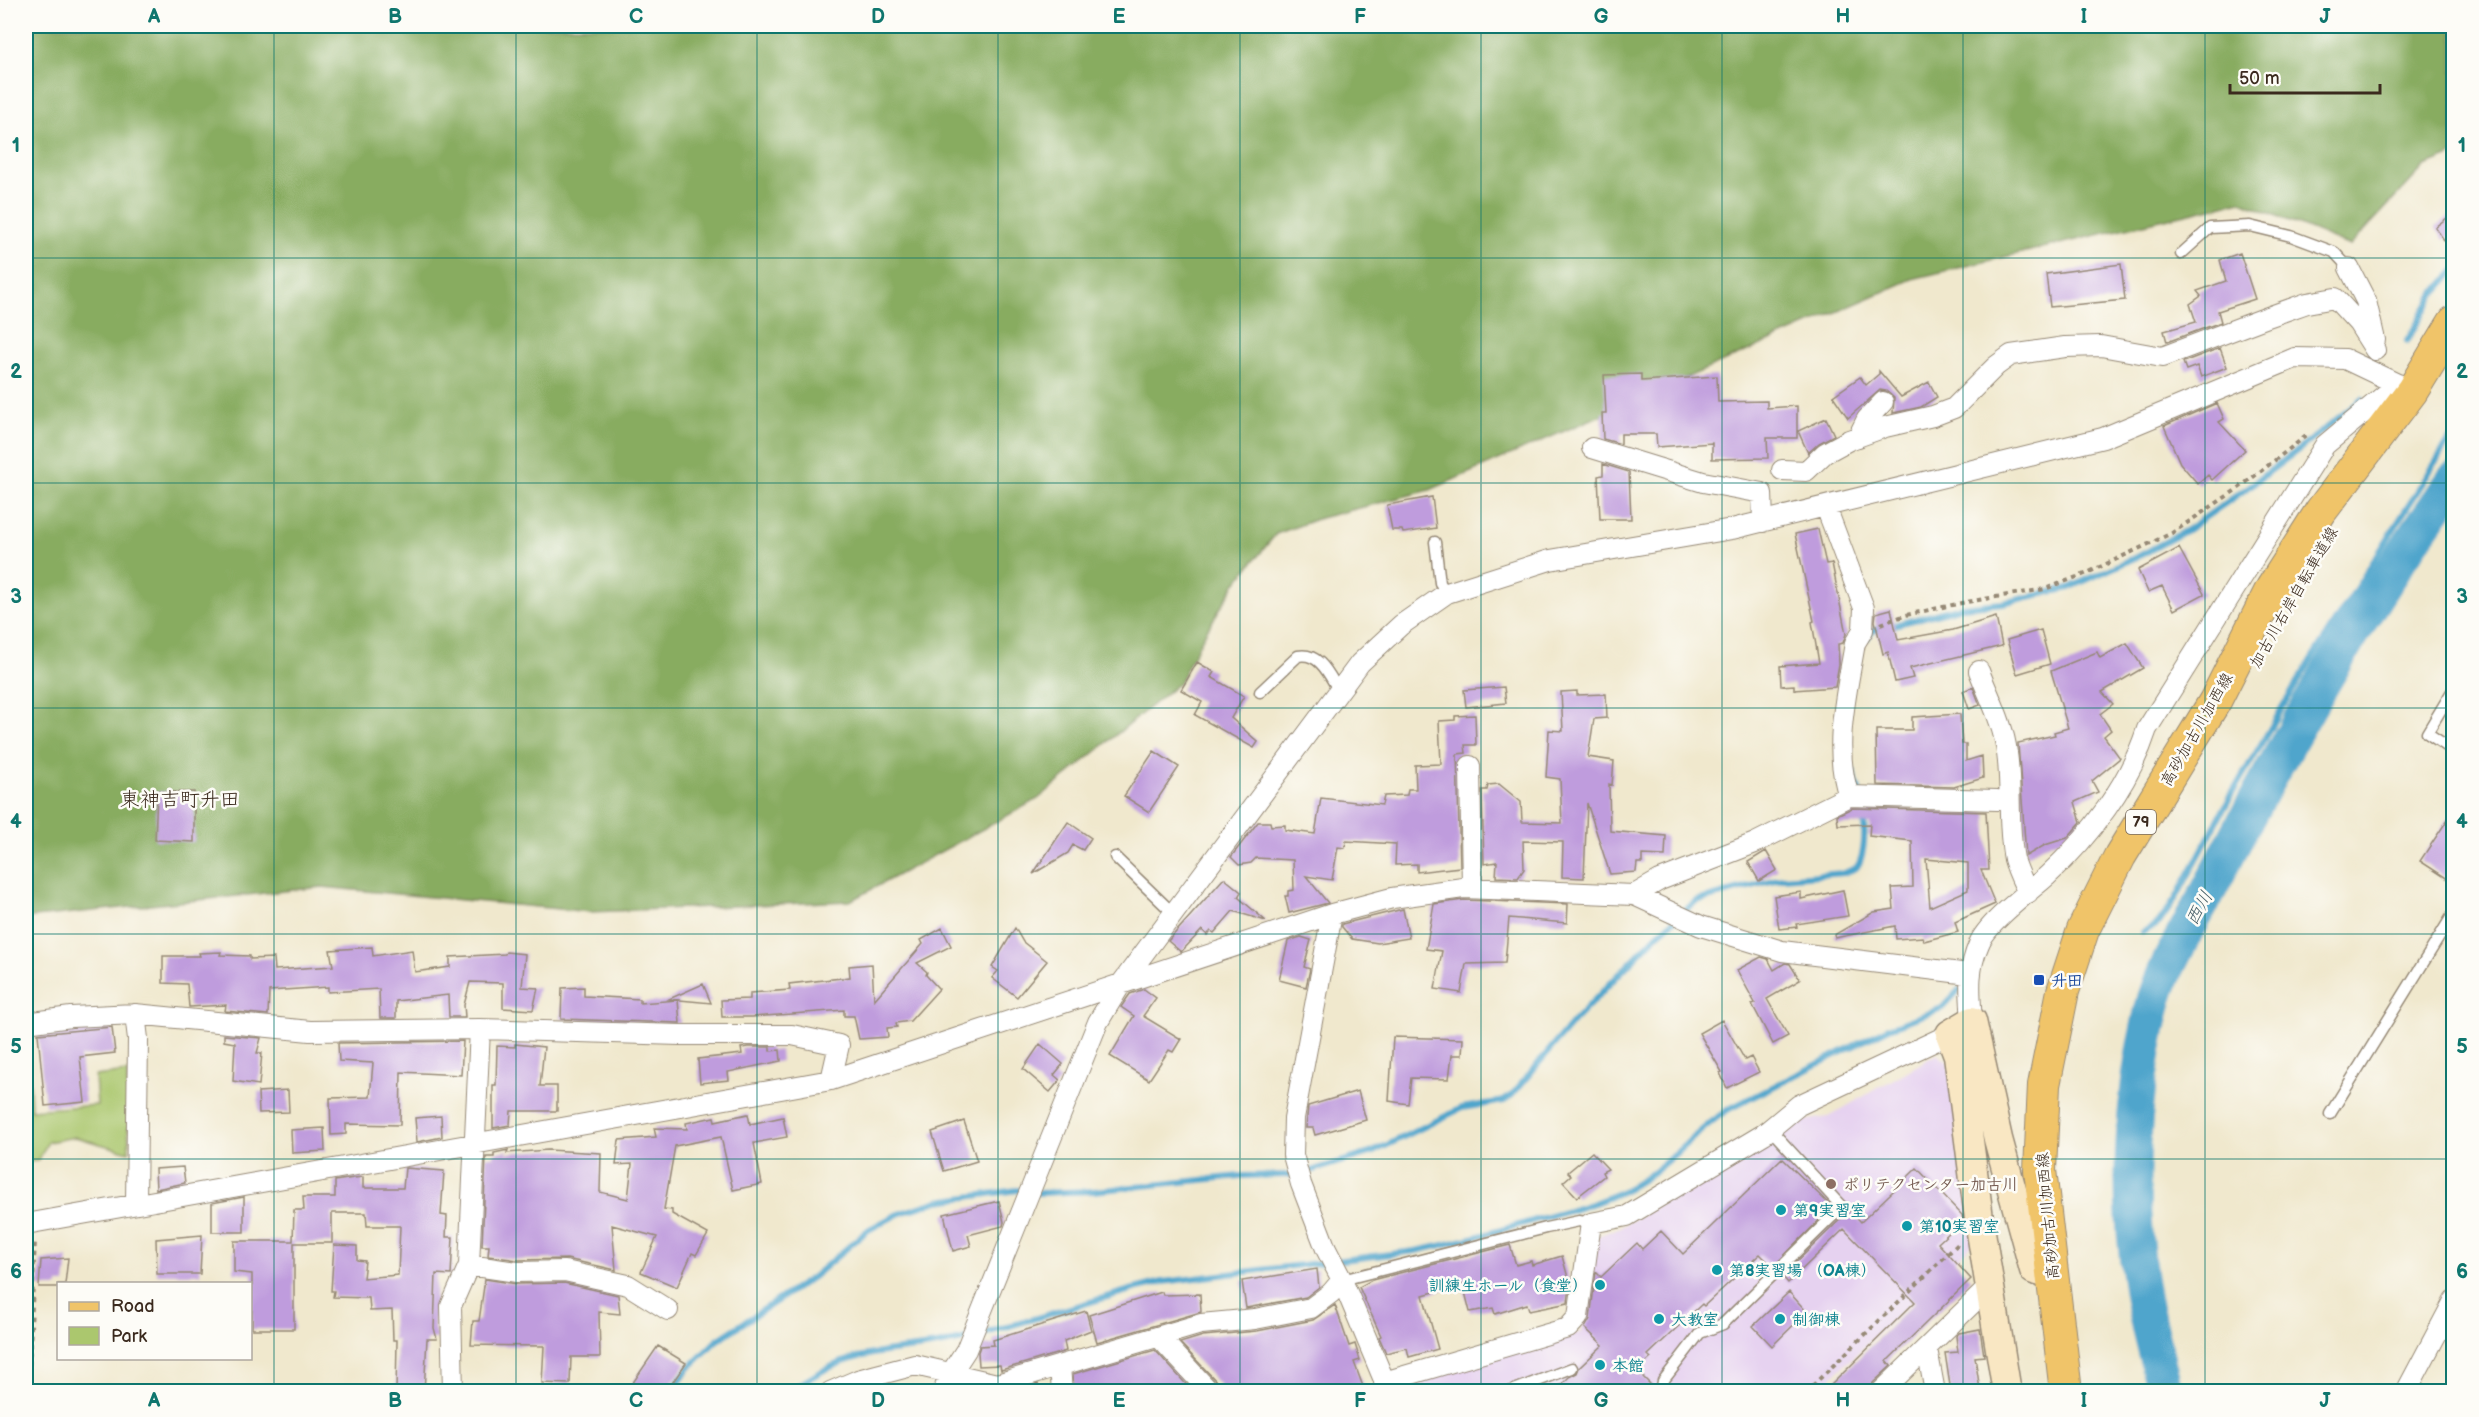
<svg xmlns="http://www.w3.org/2000/svg" width="2479" height="1417" viewBox="0 0 2479 1417" font-family="'Balsamiq Sans','Klee One',sans-serif">
<style>
.built{fill:#e6d2f0}
.green{fill:#abc76e;stroke:#737846;stroke-width:1.5}
.forest{fill:#88ac61;stroke:#626b40;stroke-width:1.5}
.lines{fill:none;stroke-linecap:round;stroke-linejoin:round}
.stream{stroke:#50a5cc;stroke-width:6}
.river{stroke:#50a5cc;stroke-width:36}
.building{fill:#bf9cdd;fill-rule:evenodd}
.service-casing{stroke:#968976;stroke-width:13}
.minor-casing{stroke:#968976;stroke-width:22}
.secondary-casing{stroke:#968976;stroke-width:31}
.primary-casing{stroke:#968976;stroke-width:34}
.path{stroke:#968976;stroke-width:4;stroke-dasharray:4.5 4.5;stroke-linecap:butt}
.service{stroke:#fff;stroke-width:10}
.minor{stroke:#fff;stroke-width:20}
.secondary{stroke:#f9e7c3;stroke-width:28}
.primary{stroke:#f0c469;stroke-width:32}
.grid{fill:none;stroke:#0f766e;stroke-width:1.5;stroke-opacity:0.55}
.transit-dot{fill:#1a4fb4;stroke:#fdfcf7;stroke-width:2}
.education-dot{fill:#8d6e63;stroke:#fdfcf7;stroke-width:2}
.culture-dot{fill:#0f9aa8;stroke:#fdfcf7;stroke-width:2}
.labels{text-anchor:middle;stroke-width:5;stroke-linejoin:round;paint-order:stroke}
.shield{fill:#fdfcf7;stroke:#75695f;stroke-width:1.5}
.shield-label{font-size:15px;font-weight:bold;fill:#3b2a1e}
.street-label{font-size:16px;fill:#3b2a1e;stroke:#fdfcf7}
.transit-label{font-size:16px;font-weight:bold;fill:#164399;stroke:#fdfcf7;text-anchor:start}
.education-label{font-size:16px;font-weight:bold;fill:#785e54;stroke:#fdfcf7;text-anchor:start}
.culture-label{font-size:16px;font-weight:bold;fill:#0d838f;stroke:#fdfcf7;text-anchor:start}
.water-label{font-size:18px;font-style:italic;fill:#435b64;stroke:#fdfcf7}
.quarter-label{font-size:20px;fill:#3b2a1e;stroke:#fdfcf7}
.neatline{fill:none;stroke:#0f766e;stroke-width:2}
.grid-label{font-size:20px;text-anchor:middle;font-weight:bold;fill:#0f766e}
</style>
<rect width="100%" height="100%" fill="#fdfcf7"/>
<filter id="ink" filterUnits="userSpaceOnUse"><feTurbulence type="fractalNoise" baseFrequency=".0167" numOctaves="2"/><feDisplacementMap in="SourceGraphic" scale="12" xChannelSelector="R" yChannelSelector="G"/><feConvolveMatrix kernelMatrix="1 2 1 2 8 2 1 2 1" color-interpolation-filters="sRGB"/></filter>
<filter id="wash" filterUnits="userSpaceOnUse"><feTurbulence type="fractalNoise" baseFrequency=".008" numOctaves="4" result="noise"/><feDisplacementMap in="SourceGraphic" scale="24" xChannelSelector="R" yChannelSelector="G"/><feGaussianBlur stdDeviation="1.35" result="paint"/><feColorMatrix in="noise" values="0 0 0 0 0 0 0 0 0 0 0 0 0 0 0 0 0 1.4 0 .05"/><feComposite in="paint" operator="in"/></filter>
<g filter="url(#wash)">
<rect width="100%" height="100%" fill="#f0e8cd"/>
<!-- built -->
<path class="built" d="M1937,1054L1948,1062L1976,1241L1817,1391L1403,1392L1410,1380L1582,1332L1594,1250L1598,1236L1623,1226L1797,1122L1828,1117Z"/>
<!-- green -->
<path class="green" d="M26,1046L28,1047L31,1110L97,1105L95,1076L127,1072L129,1152L75,1137L48,1142L38,1161L26,1162Z"/>
<!-- forest -->
<path class="forest" d="M26,26H2453V155L2425,166L2350,246L2241,201L1912,279L1430,490L1320,518L1276,534L1235,584L1204,635L1179,683L1038,799L850,901L591,912L322,887L26,918Z"/>
<g class="lines">
<!-- stream -->
<path class="stream" d="M2407,341L2432,297L2454,271
M1867,638L1872,631L1961,607L2002,603L2069,588L2143,554L2187,530L2246,489L2302,447L2362,399
M2143,932L2159,923L2175,900L2233,792L2300,678L2454,433
M976,1336L1134,1289L1163,1282L1415,1251C1456,1243 1495,1232 1535,1220C1573,1210 1611,1201 1645,1178C1675,1158 1698,1129 1729,1109L1889,1028L1942,1008L1959,990
M672,1392L689,1368L716,1341L813,1277L868,1230L898,1214L938,1201L1017,1190L1037,1193L1093,1191L1240,1176L1289,1175L1307,1172L1373,1152L1462,1108L1504,1101L1512,1095L1573,1022L1657,935L1696,901L1782,878L1844,873L1856,868C1868,854 1865,811 1860,794C1858,786 1854,779 1853,771
M788,1392C811,1377 833,1363 859,1357C894,1348 931,1349 966,1339"/>
<!-- river -->
<path class="river" d="M2165,1392C2158,1361 2149,1330 2143,1299C2126,1204 2130,1104 2152,1010C2163,964 2191,925 2212,884C2263,785 2318,686 2378,592C2402,554 2429,517 2454,480"/>
</g>
<g id="blocks">
<!-- building -->
<path class="building" d="M2454,213V232L2444,240L2435,227Z
M2240,253L2255,299L2218,311L2221,322L2167,342L2164,331L2196,322L2190,304L2201,296L2197,291L2226,281L2220,260Z
M2121,264L2125,300L2050,307L2046,274Z
M2220,348L2227,367L2201,377L2197,366L2186,370L2183,362Z
M1879,371L1901,397L1929,382L1937,397L1921,407L1893,413L1894,398L1886,391L1880,390L1848,418L1833,396L1860,377L1866,385L1879,374Z
M1641,374V381L1717,376L1718,402L1767,401V408L1797,406V438H1767L1768,458L1712,459V443L1657,447L1656,434H1621V444L1603,439L1602,413H1606L1604,375Z
M2217,403L2224,419L2219,422L2245,450L2212,480L2208,475L2198,484L2180,463L2164,426Z
M1826,418L1834,435L1819,443L1808,453L1798,431Z
M1603,464L1629,472L1631,519H1600L1598,476L1603,475Z
M1432,497L1436,528L1403,533L1402,530H1392L1387,505Z
M1818,529L1826,564L1832,563L1846,634L1843,643L1838,644L1839,664L1835,687L1794,690V685L1781,686L1780,666L1819,663L1812,622L1814,621L1795,534Z
M2179,548L2204,594L2174,610L2162,586L2148,592L2138,570Z
M1891,609L1898,640L1953,630L1996,617L2002,646L1910,668L1913,678L1895,682L1888,652L1883,654L1875,621L1876,613Z
M2041,630L2050,664L2017,674L2007,640Z
M2127,643L2143,668L2102,692L2113,704L2100,714L2111,730L2104,736L2120,758L2092,781L2098,792L2075,802L2081,822L2067,838L2045,845L2026,856L2018,743L2055,735L2054,732L2068,728L2051,671L2097,652L2100,658Z
M1197,662L1214,672L1211,677L1244,696L1231,718L1258,742L1254,748L1195,715L1202,702L1181,690Z
M1504,687L1506,703L1466,707L1464,690Z
M1973,687L1980,705L1969,709L1963,691Z
M1577,691V695L1606,694L1607,718L1594,719L1588,757L1614,761L1612,785L1609,784L1610,831L1666,836L1665,856L1642,855V863H1637L1636,872L1610,874L1587,803L1584,878L1562,877L1563,842L1523,841L1524,869L1518,878L1496,877L1497,862L1484,864L1482,790H1487L1488,785L1499,784L1521,802L1522,822L1562,823L1560,779L1546,777L1549,730L1563,731L1561,692Z
M1960,714L1962,744H1966V761L1982,756L1983,778L1954,787L1877,785L1876,730H1912V717Z
M1475,715L1476,745H1465L1466,753L1457,754L1460,867L1417,872V864L1395,865L1396,844L1346,841L1345,848L1338,847L1332,880L1306,876L1328,903L1289,913L1285,896H1288V891L1294,890L1293,860L1256,858L1251,863L1239,865L1231,857L1258,822H1270L1271,826L1285,825V830L1315,834L1321,798L1382,805L1384,796L1407,795L1408,789H1416L1415,765L1441,764L1439,721L1455,720V716Z
M1154,751L1179,767L1149,812L1124,796Z
M157,792H194V842L155,840Z
M1852,808L1986,812L1989,870H1981L1995,904L1955,922L1958,932L1924,941L1923,937L1896,939L1895,926L1835,938L1834,935L1874,912L1894,909L1892,888L1913,887L1912,841L1869,836L1870,824L1838,825L1837,815ZM1926,859L1968,863V890L1930,907Z
M2454,810V883L2420,861Z
M1068,822L1091,838L1083,850L1073,845L1068,853L1033,874Z
M1766,851L1777,870L1759,881L1748,862Z
M1224,878L1241,892L1238,897L1266,921L1233,911L1214,933L1211,931L1207,935L1202,930L1181,952L1168,941Z
M1843,890L1848,916L1796,924L1797,927L1779,929L1774,896L1801,892V899Z
M1464,900L1568,904L1567,923L1509,918L1505,963L1466,964L1461,993L1435,989L1442,951L1426,949L1434,904Z
M1403,909L1409,938L1378,943L1352,939L1342,927V924Z
M942,928L951,946L917,963L927,972L926,975L939,989L910,1021L896,1023L897,1027L887,1028L888,1037L859,1039L854,1016H844V1010L752,1017H722L721,1000L750,999V993L790,990L789,984L850,977L849,966L872,964L874,1000L923,944L921,940Z
M1015,928L1023,942L1047,961L1017,997L992,978L998,971L992,967Z
M1301,937L1311,940L1304,967L1310,969L1306,987L1279,980L1288,941Z
M372,947L373,956L412,950L415,972L450,967V957L505,954L506,952L525,954L522,987L538,988L533,1010L503,1008V983L470,982L464,1005L465,1017H449L448,995L396,1001V1018H380L379,989L328,992V987L269,991L268,1015L225,1011L226,1005L189,1007L187,984L163,983V956H200L199,953L221,952L220,955L250,956V959L274,958L275,970L333,966L330,950Z
M1761,957L1768,959L1774,970L1785,963L1790,964L1800,980L1767,999L1788,1036L1773,1044L1752,1004L1755,1003L1737,970Z
M703,984L711,1003L669,999Z
M584,987V996L640,999V1003L678,1000L680,1023L561,1019L562,988Z
M1144,989L1156,998L1143,1016L1181,1039L1173,1052L1169,1050L1149,1080L1110,1056L1134,1016L1121,1007L1130,994Z
M1722,1020L1745,1060L1751,1057L1759,1072L1727,1088L1720,1073L1722,1072L1699,1033Z
M112,1027L115,1053L80,1057L85,1102L45,1106L38,1034Z
M224,1035L261,1038L257,1053H262L259,1085L233,1081L235,1043L224,1041Z
M1393,1037L1463,1039L1462,1055H1452L1449,1079L1411,1078L1408,1104L1389,1101Z
M463,1041L461,1075L401,1072L400,1125L346,1124V1134L331,1135L330,1098L370,1097L373,1063L339,1061L338,1043Z
M515,1044L544,1047L540,1086H557V1111H511L510,1125L493,1128V1085H496L497,1046L515,1047Z
M1040,1044L1063,1064L1054,1075L1060,1080L1050,1092L1023,1069Z
M748,1047H770V1051L780,1050L781,1061L728,1072L729,1080L700,1083L698,1059L742,1054L741,1048Z
M288,1090L289,1112L259,1113L258,1092Z
M1358,1091L1366,1120L1315,1135L1313,1128H1306L1308,1106Z
M748,1114L750,1124L783,1117L787,1137L754,1143L762,1184L733,1190L721,1137L675,1146L664,1209L672,1210V1214L708,1234L696,1255L692,1253L677,1287L641,1272L657,1237L612,1225L616,1270L567,1259L518,1260L488,1256L489,1246H482L486,1157H494V1153L508,1150L507,1153L548,1150L601,1153L600,1192L628,1199L632,1164L616,1165L619,1140L656,1137L654,1128L687,1129L686,1123L714,1117L715,1121Z
M441,1116L442,1137L417,1142L415,1118Z
M964,1121L977,1161L944,1171L932,1132Z
M324,1128L325,1151L292,1153L291,1130Z
M1592,1152L1608,1169L1602,1172L1604,1176L1577,1197L1563,1182L1571,1175L1568,1172Z
M1782,1158L1832,1207L1775,1265L1772,1266L1760,1254L1704,1306L1702,1304L1648,1355L1651,1358L1637,1371L1654,1388V1392H1554L1569,1377L1577,1373L1579,1368L1603,1345L1585,1328L1590,1319L1596,1272L1601,1277L1637,1243L1642,1249L1661,1231L1683,1254Z
M183,1167L185,1183L156,1189L155,1169Z
M405,1168L444,1171L441,1215L447,1216L446,1237H453L451,1275L436,1274L434,1328L437,1339H427L424,1392H396L397,1340H393L392,1310L370,1311L369,1298L333,1297L334,1291H331L334,1245L357,1246V1260L365,1261L363,1278L398,1275L400,1226H367L366,1213H332V1243H294V1329H252V1274L234,1272V1241H293L294,1210H304L303,1197H335V1181L354,1178L363,1177V1188H403Z
M1917,1168L1962,1215L1963,1220L1938,1243L1971,1279L1887,1361L1891,1366L1873,1383L1869,1392H1824L1915,1302L1844,1229L1788,1283L1782,1276L1850,1210L1861,1222Z
M244,1197V1232H212V1203Z
M999,1201L1004,1222L1003,1226L968,1235L971,1246L953,1251L944,1214Z
M202,1235L200,1274H157L156,1239Z
M1510,1245L1516,1265L1531,1261L1532,1265L1562,1256L1570,1285L1568,1303L1529,1311L1527,1304L1495,1314L1493,1308L1470,1312L1463,1284L1423,1295L1438,1349L1409,1357L1407,1348L1386,1353L1379,1337L1381,1336L1359,1287L1372,1280Z
M68,1258L65,1284H58V1287H39L41,1260Z
M1317,1269L1319,1287L1306,1297L1246,1308L1242,1281Z
M485,1279L517,1284L564,1283L618,1295L620,1314L599,1312L600,1357H571L570,1384L542,1383L544,1346L471,1345L473,1321H479Z
M1162,1292L1163,1295L1200,1294L1201,1312L1097,1342L1089,1315Z
M1789,1292L1807,1312L1772,1346L1753,1326Z
M1335,1305L1349,1346L1355,1344L1360,1360L1354,1362L1365,1392H1222L1219,1384L1180,1343L1203,1336L1257,1331L1313,1320Z
M1086,1311L1091,1330L1064,1341L1066,1351L1001,1370L1000,1365L979,1366L978,1352L980,1346L994,1345L993,1340Z
M1980,1329L1984,1356L1975,1357L1980,1390L1951,1392L1945,1353L1958,1352L1956,1336L1959,1333Z
M658,1346L686,1363L666,1392H643L632,1384Z
M1155,1350L1193,1392H1074L1073,1374Z
M1038,1384L1040,1392H1014Z"/>
</g>
</g>
<g filter="url(#ink)">
<use href="#blocks" fill-opacity="0" stroke="#968976" stroke-width="1.5"/>
<g class="lines">
<defs>
<path id="service" d="M2181,254L2210,228L2250,226L2291,236L2334,252L2349,268
M1435,542L1440,583L1447,593
M2454,688L2427,733L2454,751
M1260,692L1298,656C1320,652 1329,675 1339,691
M1115,857L1174,914
M2330,1114L2454,913
M1770,1129L1842,1207L1782,1266
M1342,1280L1546,1228L1579,1221L1591,1223
M1509,1392L1572,1368
M1661,1392L1663,1381L1700,1333L1723,1324L1776,1272"/>
<path id="minor" d="M2349,268L2366,301L2375,340
M1858,437L1867,419L1883,402
M1592,448L1703,482L1762,493L1763,522
M1782,470L1806,471L1825,453L1849,440L1885,427L1933,416L1954,408L1996,366L2011,355L2065,347L2101,346L2162,357L2265,318L2307,303L2335,298L2358,323L2375,350
M1979,671C1989,697 2004,725 2007,753C2012,788 2007,824 2014,859C2017,870 2023,882 2028,893
M1470,766L1472,888
M1849,796L1997,800
M1634,895L1660,880L1755,843L1849,796C1832,748 1847,692 1855,643L1863,630L1864,608L1826,507
M1332,914L1294,1118L1293,1155L1301,1184L1326,1249L1342,1280L1389,1392
M135,1014L138,1039L136,1202
M1972,1021C1970,992 1967,971 1979,944C1986,924 2030,891 2047,876C2090,836 2129,785 2147,729L2325,445L2398,384
M26,1023L71,1017L135,1014L310,1031L480,1029
M26,1224L831,1080L1332,914L1392,898L1463,888L1634,895L1701,926L1782,951L1969,974
M469,1265L517,1272L565,1271L596,1278L628,1285L668,1310
M1159,1337L1210,1392
M1927,1349L1935,1392
M1060,1366L1062,1392
M1384,1382L1568,1328L1578,1317L1591,1223L1627,1216L1764,1134L1799,1105L1950,1034
M2408,1388L2454,1301
M453,1392L451,1306L469,1265L480,1029L680,1035H792L839,1045L831,1080
M830,1392L858,1380L915,1365L997,1384L1201,1324L1255,1319L1311,1308L1331,1293L1342,1280
M943,1392L951,1373L966,1350L1098,1022L1121,984L1360,663L1401,625L1447,593L1550,560L1732,529L2103,438L2295,358L2345,359L2412,391
M1881,1392L1990,1286"/>
<path id="secondary" d="M2007,1392L1980,1226L1958,1055L1950,1034L1972,1021L1998,1139L2034,1270L2052,1275"/>
<path id="primary" d="M2066,1392L2040,1170L2044,1085L2063,991L2083,930L2120,856L2215,701L2272,588L2321,511L2412,391L2454,322"/>
</defs>
<!-- service casing -->
<use href="#service" class="service-casing"/>
<!-- minor casing -->
<use href="#minor" class="minor-casing"/>
<!-- secondary casing -->
<use href="#secondary" class="secondary-casing"/>
<!-- primary casing -->
<use href="#primary" class="primary-casing"/>
<!-- path -->
<path class="path" d="M1881,624L1906,615L1966,602L2045,589L2085,574L2172,533L2239,488L2306,436
M28,1392L35,1240
M1806,1392L1959,1243"/>
<!-- service -->
<use href="#service" class="service"/>
<!-- minor -->
<use href="#minor" class="minor"/>
<!-- secondary -->
<use href="#secondary" class="secondary"/>
<!-- primary -->
<use href="#primary" class="primary"/>
</g>
</g>
<!-- grid -->
<path class="grid" d="M274,26V1392M516,26V1392M757,26V1392M998,26V1392M1240,26V1392M1481,26V1392M1722,26V1392M1963,26V1392M2205,26V1392M26,258H2454M26,483H2454M26,708H2454M26,934H2454M26,1159H2454"/>
<!-- markers -->
<rect class="transit-dot" x="2033" y="974" width="12" height="12" rx="3"/>
<circle class="education-dot" cx="1831" cy="1184" r="6"/>
<g class="culture-dot">
<circle cx="1781" cy="1210" r="6"/>
<circle cx="1907" cy="1226" r="6"/>
<circle cx="1717" cy="1270" r="6"/>
<circle cx="1600" cy="1285" r="6"/>
<circle cx="1659" cy="1319" r="6"/>
<circle cx="1780" cy="1319" r="6"/>
<circle cx="1600" cy="1365" r="6"/>
</g>
<g class="labels">
<!-- shield labels -->
<rect class="shield" x="2126" y="810" width="30" height="24" rx="4.5"/>
<g class="shield-label">
<text x="2141" y="827">79</text>
</g>
<!-- street labels -->
<g class="street-label">
<text transform="translate(2293 597) rotate(-60)" y="6">加古川右岸自転車道線</text>
<text transform="translate(2196 729) rotate(-60)" y="6">高砂加古川加西線</text>
<text transform="translate(2047 1216) rotate(-95)" y="6">高砂加古川加西線</text>
</g>
<!-- transit labels -->
<g class="transit-label">
<text x="2051" y="986">升田</text>
</g>
<!-- education labels -->
<g class="education-label">
<text x="1843" y="1190">ポリテクセンター加古川</text>
</g>
<!-- culture labels -->
<g class="culture-label">
<text x="1793" y="1216">第9実習室</text>
<text x="1919" y="1232">第10実習室</text>
<text x="1729" y="1276">第8実習場 （OA棟）</text>
<text x="1588" y="1291" text-anchor="end">訓練生ホール（食堂）</text>
<text x="1671" y="1325">大教室</text>
<text x="1792" y="1325">制御棟</text>
<text x="1612" y="1371">本館</text>
</g>
<!-- water labels -->
<g class="water-label">
<text transform="translate(2199 908) rotate(-61)" y="6">西川</text>
</g>
<!-- quarter labels -->
<g class="quarter-label">
<text x="180" y="806">東神吉町升田</text>
</g>
</g>
<!-- margin -->
<rect width="2479" height="1417" fill="none" stroke="#fdfcf7" stroke-width="66"/>
<!-- legend -->
<rect x="57" y="1282" width="195" height="78" fill="#fdfcf7" stroke="#afa8a0" stroke-width="1.5"/>
<rect x="69" y="1302" width="30" height="9" fill="#f0c469" stroke="#afa8a0" stroke-width="1.5"/>
<text x="111" y="1312" font-size="18" fill="#3b2a1e">Road</text>
<rect x="69" y="1327" width="30" height="18" fill="#abc76e" stroke="#afa8a0" stroke-width="1.5"/>
<text x="111" y="1342" font-size="18" fill="#3b2a1e">Park</text>
<!-- scale -->
<path d="M2230 84v9h150v-9" fill="none" stroke="#3b2a1e" stroke-width="3"/>
<text x="2239" y="84" font-size="18" fill="#3b2a1e" stroke="#fdfcf7" stroke-width="4.5" paint-order="stroke">50 m</text>
<rect x="33" y="33" width="2413" height="1351" class="neatline"/>
<g class="grid-label">
<text x="154" y="23">A</text>
<text x="395" y="23">B</text>
<text x="636" y="23">C</text>
<text x="878" y="23">D</text>
<text x="1119" y="23">E</text>
<text x="1360" y="23">F</text>
<text x="1601" y="23">G</text>
<text x="1843" y="23">H</text>
<text x="2084" y="23">I</text>
<text x="2325" y="23">J</text>
<text x="16" y="152">1</text>
<text x="2462" y="152">1</text>
<text x="16" y="378">2</text>
<text x="2462" y="378">2</text>
<text x="16" y="603">3</text>
<text x="2462" y="603">3</text>
<text x="16" y="828">4</text>
<text x="2462" y="828">4</text>
<text x="16" y="1053">5</text>
<text x="2462" y="1053">5</text>
<text x="16" y="1278">6</text>
<text x="2462" y="1278">6</text>
<text x="154" y="1407">A</text>
<text x="395" y="1407">B</text>
<text x="636" y="1407">C</text>
<text x="878" y="1407">D</text>
<text x="1119" y="1407">E</text>
<text x="1360" y="1407">F</text>
<text x="1601" y="1407">G</text>
<text x="1843" y="1407">H</text>
<text x="2084" y="1407">I</text>
<text x="2325" y="1407">J</text>
</g>
</svg>
